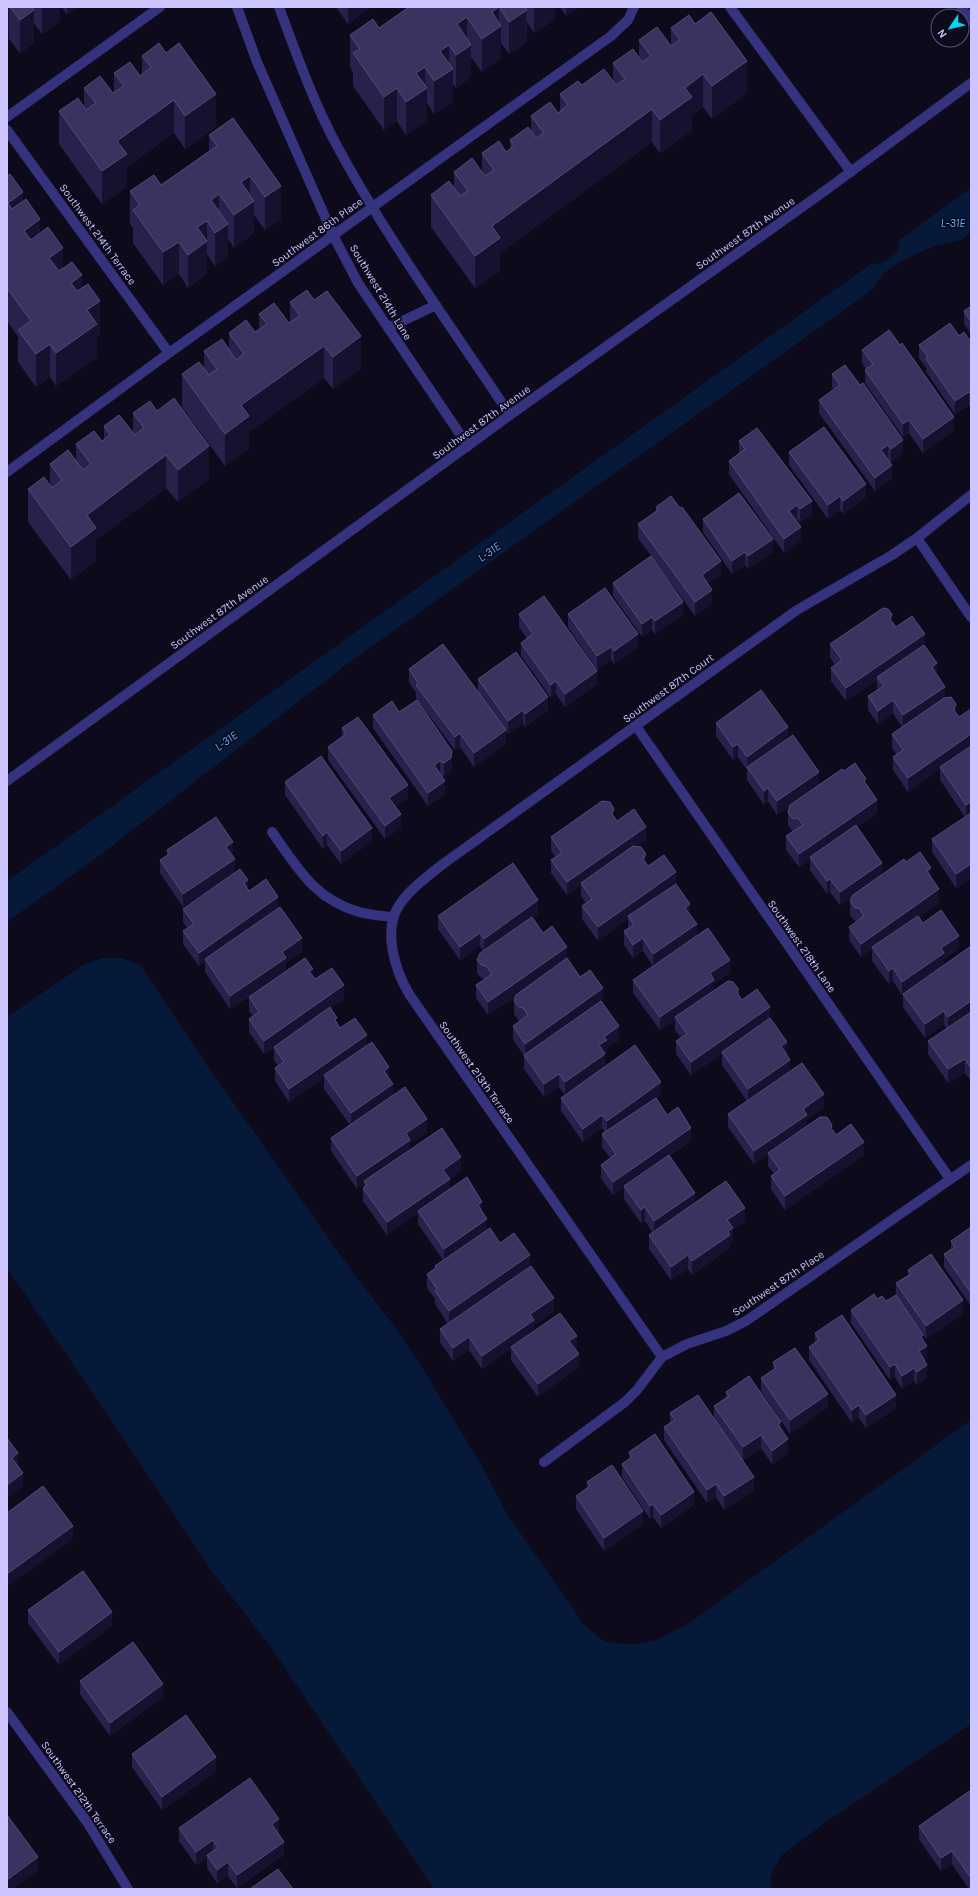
<svg xmlns="http://www.w3.org/2000/svg" width="978" height="1896" viewBox="0 0 978 1896" font-family="Karla,sans-serif">
<style>
.water{fill:#061939}
.lines{fill:none;stroke-linecap:round;stroke-linejoin:round}
.service{stroke:#35327e;stroke-width:10}
.minor{stroke:#35327e;stroke-width:10}
.tertiary{stroke:#35327e;stroke-width:10}
.wall{fill:#29214c}
.shaded-wall{fill:#171130}
.building{fill:#3b335f;stroke:#524a78}
.labels{text-anchor:middle;stroke-width:3.5;stroke-linejoin:round;paint-order:stroke}
.street-label{font-size:11px;fill:#ccc5ff;stroke:#0d0a1c}
.water-label{font-size:12px;font-style:italic;fill:#53b0ff;stroke:#0d0a1c}
</style>
<rect width="100%" height="100%" fill="#0d0a1c"/>
<!-- water -->
<path class="water" d="M971,188V232L961,240L935,246L903,260L885,272L872,290L347,664L99,856L7,922V881L871,264L883,263L899,249V240Z
M102,958H122L140,965L150,979L206,1064L353,1273L396,1328L423,1369L482,1466L507,1514L585,1626L604,1641L632,1645L657,1640L689,1623L971,1420V1724L829,1820L782,1855L773,1870L770,1881L772,1889H434L271,1647L210,1569L96,1398L7,1268V1017L83,965Z"/>
<g class="lines">
<!-- service -->
<path class="service" d="M730,7L851,172
M961,7L971,20"/>
<!-- minor -->
<path class="minor" d="M237,7L257,62L333,235L358,283L468,446
M279,7C296,53 313,101 336,144C387,239 451,326 510,415
M7,117L160,7
M7,130L169,353
M388,328L436,305
M7,472L169,353L611,36L628,20L634,7
M917,538L971,617
M636,726L950,1179
M272,832C298,868 314,899 359,912C370,915 382,916 393,917
M662,1357L409,994C395,970 382,929 400,904C411,888 428,876 443,864L797,610L892,555L917,538L971,495
M544,1462L625,1402L637,1390L662,1357L687,1344L726,1331L746,1321L971,1165
M7,1712L87,1822L128,1889"/>
<!-- tertiary -->
<path class="tertiary" d="M7,781L510,415L826,190L971,83"/>
</g>
<!-- wall -->
<path class="wall" d="M7,7H60V21L42,34L34,23V43L20,53L9,39Z
M62,7H78L67,15Z
M336,7H371L348,24Z
M409,7H555V19L534,33L527,22V42L509,54L501,43V58L482,72L471,57V77L456,88L453,84V102L434,114L427,103V120L406,135L397,121L384,130L353,86V72L350,67V35L379,28Z
M560,7H579L566,16Z
M671,28L747,93L712,119L703,107L692,115V130L660,153L652,142L500,253V271L475,288L431,227V195L454,188V172H482V153L506,152L510,149V140L531,131V116L558,113L560,111V94L582,85L613,82V63L639,58V40L671,46Z
M142,56L216,127L185,149L174,133L127,167V187L102,204L59,144V111L84,107V88L113,93L114,92V73L140,76L142,74Z
M233,118L281,219L265,230L254,215V233L234,248L228,239V257L215,266L207,254V274L188,288L179,274L163,285L133,243V228L130,224V191L161,185L209,151V135Z
M7,176L23,202L40,233L63,268L82,288L100,334L97,336V357L56,386L50,377L36,387L18,362V337L7,321Z
M290,302L361,369L333,389L324,378L249,432V449L225,466L182,407V374L204,369V351L229,350V333L255,332L259,329V314L289,323H290Z
M971,306V342L970,340V333L964,324V311Z
M959,336L971,342V407L969,405L955,414L926,372V368L919,358V345Z
M862,350L954,430L923,453L909,433L903,437L865,383V370L866,369L862,363Z
M832,374L903,453L891,462L888,459L892,478L875,491L819,413V400L834,389L832,388Z
M157,411L209,479L178,502L166,488L96,540V560L71,580L28,522V489L50,486V464L76,460V444L102,441L104,440V426L133,433V413Z
M739,441L812,514L800,522L797,519L796,520L801,540L784,553L729,474V461L739,454Z
M789,452L866,497L843,514L840,510L828,519L789,465Z
M656,507L721,574L708,583L712,603L695,616L638,538V524L656,512Z
M703,519L773,552L748,569L745,565L732,574L703,532Z
M613,583L683,615L655,634L652,630L642,637L613,596Z
M519,614L597,684L565,707L556,694L551,698L521,656V643L527,639L519,627Z
M568,614L638,647L614,664L611,660L597,670L568,627Z
M892,622L896,627L925,645L937,676L945,698L959,717L971,709V878L956,888L932,852V839L965,817L940,780V769L908,792L893,770V757L897,755L892,748V734L902,727L893,713L878,724L868,710V696L877,690V680L846,701L831,681V668L835,665L830,657V644Z
M409,669L498,720L478,692V679L548,710L525,727L523,723L508,734L506,730V743L474,767L460,747L455,750L416,698V693L409,682Z
M399,712L452,764L451,771L444,776L440,775L445,794L428,806L373,728V715Z
M716,723L788,739L819,785L844,771L866,784L877,813L857,827L882,874L906,862L931,878L939,903L919,917L923,923L959,949L944,959V965L971,946V1081L965,1073L948,1083L928,1054V1041L947,1029L944,1024L925,1038L903,1007V995H902L893,981L889,984L872,961V949L861,957L849,940V927L857,921H855L850,915V901L852,897L840,905L830,892L827,894L810,870V860L799,867L786,850V836L793,832L788,825V812L790,806L777,815L768,801L764,805L747,780V769V770L738,757L733,760L716,736Z
M342,728L408,798L395,807L401,827L385,839L328,760V747L342,737Z
M285,782L372,841L341,864L327,845L323,849L285,795Z
M614,816L617,821L646,840L637,846L646,863L648,866L676,885L690,915L697,936L730,973L714,984V991L738,995L742,1000L770,1018L787,1055L790,1071L824,1108L807,1119V1126L832,1130L836,1135L864,1155L785,1210L771,1189V1176L774,1174L768,1166V1155L754,1164L728,1127V1114L747,1101L722,1065V1054L691,1075L676,1054V1041L681,1038L675,1030V1020L660,1030L633,993V980L653,966L643,951L633,958L624,945V931L628,928V919L598,941L582,919V906L586,903L581,896V885L567,895L551,873V860L555,857L551,850V837Z
M167,850L233,856H232L235,873L183,907L160,873V860L167,855Z
M248,889L249,891L278,908L302,952L286,962V971L313,976L315,979L344,999L330,1008L337,1024L340,1028L367,1046L389,1078L393,1096L427,1132L410,1143V1150L461,1170L450,1179V1189L482,1211L487,1230L500,1243L530,1267L554,1311L534,1325V1331L577,1349L576,1350L579,1367L538,1397L511,1360V1349L482,1369L469,1350L453,1361L440,1342V1329L448,1324L435,1304V1299L427,1288V1274L435,1269V1266L443,1260L418,1224V1213L387,1235L363,1201V1188L364,1187V1184L357,1189L331,1151V1138L350,1125L324,1089V1078L289,1102L275,1081V1068L278,1066L274,1060V1048L264,1054L249,1032V1019L253,1016L249,1011V997L284,973L230,1009L205,972V962L199,966L183,944V931L187,928L183,922V909Z
M538,913L532,918L543,933L567,959L580,977L603,1001L602,1002L619,1040L607,1048V1053L605,1054V1066L661,1095L656,1099L667,1115L691,1141L670,1156L695,1203L745,1221L733,1229V1241L730,1243V1248L692,1275L688,1269L671,1280L649,1249V1235L653,1233L645,1221L641,1223L624,1199V1188L613,1195L601,1178V1165L610,1158L602,1147V1134L605,1132L602,1128L583,1142L561,1111V1098L565,1095L559,1087L544,1097L524,1069V1056L513,1039V1026L521,1021H519L514,1014V1001L515,997L488,1015L476,998V985L485,979L481,978L477,973V960L483,951L480,946L460,960L438,929V916Z
M971,1227V1306L944,1267V1254L951,1249V1241Z
M908,1270L963,1314L926,1339L903,1306L923,1340L927,1359L925,1360L927,1378L917,1385L914,1381L902,1389L895,1377L890,1380L851,1323V1310L877,1299L886,1301L896,1296V1283L908,1275Z
M815,1333L896,1408L866,1428L859,1418L852,1423L809,1360V1347L815,1343Z
M773,1362L828,1407L790,1434L761,1391V1378L773,1370Z
M726,1392L781,1428L788,1453L772,1464L761,1448L743,1461L754,1490L724,1510L716,1497L707,1503L664,1440V1427L670,1423V1413L714,1418V1406L726,1397Z
M629,1452L694,1505L661,1528L653,1517L650,1519L622,1477V1464L629,1459Z
M587,1482L643,1524L604,1551L576,1509V1496L587,1488Z
M28,1610L112,1626L59,1665L28,1623Z
M80,1681L163,1697L110,1736L80,1694Z
M132,1754L216,1771L162,1810L132,1767Z
M971,1790V1889H969L952,1864L941,1871L919,1839V1826Z
M179,1828L279,1833H278L284,1855L237,1888L228,1876L217,1883L207,1868V1858L196,1865L179,1841Z"/>
<!-- shaded-wall -->
<path class="shaded-wall" d="M7,7H9V39L7,40Z
M42,7H60V21L42,34Z
M67,7H78L67,15Z
M348,7H371L348,24Z
M499,7V27L501,26V58L482,72V39L492,12Z
M517,7H526L527,42L509,54V22Z
M534,7H555V19L534,33Z
M566,7H579L566,16Z
M34,10V43L20,53V20Z
M467,17V48L471,45V77L456,88V55L457,24Z
M449,45V72L453,69V102L434,114V81L440,51Z
M747,61V93L712,119V86Z
M425,67V89L427,88V120L406,135V102L416,73Z
M703,74V107L692,115V130L660,153V120L685,88Z
M397,88V121L384,130V97Z
M216,94V127L185,149V116Z
M174,100V133L127,167V187L102,204V171L117,141Z
M652,109V142L500,253V271L475,288V256L492,226Z
M250,176V204L254,201V233L234,248V215L241,182Z
M281,186V219L265,230V197Z
M23,192V225L8,203Z
M219,194V226L211,200Z
M40,219V252L24,231Z
M207,221V274L188,288V255L197,227Z
M228,224V257L215,266V233Z
M179,242V274L163,285V252Z
M63,248V280L49,258Z
M82,275V308L71,283Z
M100,301V334L97,336V357L56,386V353L87,310Z
M361,336V369L333,389V357Z
M50,344V377L36,387V354Z
M324,346V378L249,432V449L225,466V434L241,405Z
M969,392V405L955,414V401Z
M954,417V430L923,453V439Z
M909,420V433L903,437V424Z
M903,440V453L891,462V449Z
M888,445V459L881,450Z
M209,446V479L178,502V470Z
M166,455V488L96,540V560L71,580V547L87,515Z
M892,465V478L875,491V478Z
M866,484V497L843,514V501Z
M840,496V510L828,519V505Z
M812,501V514L800,522V509Z
M797,505V519L789,524V511Z
M801,527V540L784,553V539Z
M773,539V552L748,569V556Z
M745,552V565L732,574V561Z
M721,561V574L702,588V575Z
M712,590V603L695,616V602Z
M683,602V615L655,634V621Z
M892,614V627L890,619Z
M652,617V630L642,637V624Z
M638,634V647L614,664V651Z
M925,634V647L877,677V680L846,701V688Z
M611,647V660L597,670V656Z
M937,663V676L932,667Z
M597,671V684L565,707V694Z
M556,681V694L551,698V685Z
M945,687V700L903,728V715Z
M548,697V710L525,727V714Z
M893,700V713L878,724V711Z
M523,710V723L508,734V721Z
M788,727V740L747,767V770V757Z
M506,730V743L474,767V753Z
M460,733V747L455,750V737Z
M971,734V747L940,767V769L908,792V778Z
M738,744V757L733,760V747Z
M452,751L451,771L444,776V763Z
M440,761V775L434,765Z
M819,772V785L777,815V801Z
M445,781V794L428,806V793Z
M408,785V798L389,812V798Z
M768,788V801L764,805V791Z
M877,800V813L811,859L810,857V860L799,867V854Z
M971,802V815L966,818V805Z
M401,814V827L385,839V826Z
M646,827V840L582,884L581,883V885L567,895V882Z
M372,828V841L341,864V851Z
M327,832V845L323,849V836Z
M233,842V856L226,860V847Z
M646,854V867L643,859Z
M235,859V873L183,907V894Z
M882,863V876L840,905V892Z
M971,864V878L956,888V874Z
M931,868V881L927,871Z
M676,872V885L628,916V919L598,941V927Z
M830,879V892L827,894V881Z
M248,880V893L244,883Z
M939,889V903L873,949L872,947V949L861,957V944Z
M278,897V910L205,959V962L199,966V953Z
M538,900V913L484,952V939Z
M690,904V918L685,908Z
M697,924V938L653,967V954Z
M480,933V946L460,960V947Z
M959,936V949L944,959V966L902,995V982L941,948Z
M302,938V952L286,962V971L230,1009V996L282,952Z
M643,938V951L633,958V945Z
M567,947V961L488,1015V1002Z
M730,960V973L714,984V993L675,1017V1020L660,1030V1017L710,973Z
M893,968V981L889,984V971Z
M313,969V982L309,971Z
M344,985V999L264,1054V1041Z
M603,988V1001L525,1057V1044Z
M971,1001V1014L948,1030V1017Z
M770,1007V1020L722,1052V1054L691,1075V1062Z
M944,1011V1024L925,1038V1024Z
M619,1026V1040L607,1048V1053L605,1054V1067L565,1096V1082L599,1045L604,1037Z
M367,1035V1048L324,1075V1078L289,1102V1089Z
M787,1042V1055L781,1046Z
M965,1059V1073L948,1083V1069Z
M790,1060V1073L748,1103V1089Z
M389,1067V1080L384,1071Z
M559,1074V1087L544,1097V1084Z
M661,1082V1095L607,1134V1121Z
M393,1084V1097L351,1127V1113Z
M824,1094V1108L807,1119V1128L768,1153V1155L754,1164V1151L803,1109Z
M602,1115V1128L583,1142V1129Z
M427,1119V1132L410,1143V1153L364,1181V1184L357,1189V1176L406,1133Z
M691,1128V1141L625,1187L624,1186V1188L613,1195V1182Z
M864,1142V1155L785,1210V1196Z
M461,1157V1170L450,1179V1192L418,1211V1213L387,1235V1222L443,1170Z
M695,1193V1206L654,1235V1221Z
M482,1202V1215L478,1205Z
M645,1207V1221L641,1223V1210Z
M745,1208V1221L733,1229V1241L730,1243V1248L692,1275V1261L727,1220Z
M487,1219V1232L444,1262V1249Z
M530,1255V1268L449,1324V1311Z
M688,1255V1269L671,1280V1267Z
M554,1298V1311L534,1325V1333L511,1347V1349L482,1369V1356L530,1314Z
M963,1300V1314L926,1339V1326Z
M923,1335V1348L927,1346V1359L919,1365V1351L921,1337Z
M577,1336V1349L569,1354V1341Z
M469,1337V1350L453,1361V1348Z
M579,1354V1367L538,1397V1384Z
M895,1364V1377L890,1380V1367Z
M927,1365V1378L917,1385V1372Z
M914,1368V1381L902,1389V1376Z
M828,1394V1407L790,1434V1420Z
M896,1395V1408L866,1428V1415Z
M859,1405V1418L852,1423V1410Z
M781,1422V1435L778,1424Z
M761,1435V1448L743,1461V1447Z
M788,1439V1453L772,1464V1451Z
M18,1453V1467L12,1458Z
M23,1473V1486L7,1499V1485Z
M754,1477V1490L724,1510V1496Z
M716,1484V1497L707,1503V1490Z
M694,1492V1505L661,1528V1515Z
M653,1504V1517L650,1519V1506Z
M643,1511V1524L604,1551V1538Z
M73,1526V1539L7,1587V1574Z
M112,1612V1626L59,1665V1652Z
M163,1684V1697L110,1736V1723Z
M216,1757V1771L162,1810V1797Z
M279,1819V1833L272,1837V1824Z
M213,1840V1853L207,1855V1858L196,1865V1852Z
M284,1842V1855L237,1888V1875Z
M952,1851V1864L941,1871V1858Z
M38,1857V1871L12,1889H7V1880Z
M228,1862V1876L217,1883V1870Z"/>
<!-- building -->
<path class="building" d="M10,7H32L34,10L20,20Z
M409,7H525L527,10L509,22L499,7L492,12L501,26L482,39L467,17L457,24L471,45L456,55L449,45L440,51L453,69L434,81L425,67L416,73L427,88L406,102L397,88L384,97L353,53L360,49L350,35L373,19L379,28Z
M711,12L747,61L712,86L703,74L685,88L692,97L660,120L652,109L492,226L500,238L475,256L431,195L449,181L460,196L468,191L454,172L472,158L485,176L494,170L482,153L499,141L506,152L514,146L510,140L528,127L536,138L544,133L531,116L550,102L558,113L568,105L560,94L578,81L582,85L604,69L616,85L625,79L613,63L633,49L642,62L651,56L639,40L657,27L671,46L680,40L671,28L689,15L695,24Z
M159,43L166,53L179,43L216,94L185,116L174,100L117,141L127,154L102,171L59,111L78,98L86,110L96,103L84,88L100,76L113,93L124,86L114,73L130,62L140,76L151,67L142,56Z
M233,118L281,186L265,197L250,176L241,182L254,201L234,215L219,194L211,200L228,224L215,233L207,221L197,227L207,241L188,255L179,242L163,252L133,210L140,205L130,191L154,175L161,185L217,146L209,135Z
M10,174L23,192L8,203L12,209L26,199L40,219L24,231L31,240L48,227L63,248L49,258L59,271L72,262L82,275L71,283L77,291L88,284L100,301L87,310L97,324L56,353L50,344L36,354L18,330L31,321L7,288V176Z
M307,290L314,300L327,291L361,336L333,357L324,346L241,405L249,416L225,434L182,374L199,362L209,375L217,369L204,351L222,339L236,360L244,354L229,333L246,320L255,332L267,324L259,314L274,303L289,323L300,316L290,302Z
M971,306V322L964,311Z
M950,323L959,336L964,332L971,342V394L969,392L955,401L926,359L928,357L919,345Z
M889,330L900,345L902,343L954,417L923,439L909,420L903,424L865,370L873,364L862,350Z
M845,365L860,385L863,383L903,440L891,449L888,445L881,450L892,465L875,478L819,400L840,385L832,374Z
M174,398L209,446L178,470L166,455L87,515L96,528L71,547L28,489L44,477L52,488L62,480L50,464L68,450L83,470L91,464L76,444L94,431L102,441L110,435L104,426L119,415L135,435L144,428L133,413L150,401L157,411Z
M824,427L866,484L843,501L840,496L828,505L789,452Z
M757,428L812,501L800,509L797,505L789,511L801,527L784,539L729,461L745,449L739,441Z
M739,493L773,539L748,556L745,552L732,561L703,519Z
M671,496L680,508L682,507L721,561L702,575L712,590L695,602L638,524L658,510L656,507Z
M651,556L683,602L655,621L652,617L642,624L613,583Z
M605,588L638,634L614,651L611,647L597,656L568,614Z
M544,596L597,671L565,694L556,681L551,685L521,643L533,634L519,614Z
M883,608L888,609L892,614L890,619L896,627L912,616L925,634L846,688L831,668L842,660L830,644Z
M443,644L506,730L474,753L460,733L455,737L416,685L418,683L409,669Z
M924,645L937,663L932,667L945,687L903,715L893,700L878,711L868,696L884,686L877,677Z
M516,652L548,697L525,714L523,710L508,721L478,679Z
M761,690L788,727L747,757L738,744L733,747L716,723Z
M951,697L956,704L954,710L959,717L971,709V734L908,778L893,757L903,750L892,734L944,698Z
M417,700L452,751L451,758L444,763L440,761L434,765L445,781L428,793L373,715L392,701L399,712Z
M358,717L408,785L389,798L401,814L385,826L328,747L346,734L342,728Z
M793,735L819,772L777,801L768,788L764,791L747,767Z
M971,746V802L966,805L940,767Z
M321,756L372,828L341,851L327,832L323,836L285,782Z
M855,763L866,779L864,781L877,800L799,854L786,836L803,825L798,818L793,819L788,812L790,805L842,769L844,771Z
M602,801L610,802L614,809L612,814L617,821L634,809L646,827L567,882L551,860L562,853L551,837Z
M971,813V864L956,874L932,839Z
M216,817L233,842L226,847L235,859L183,894L160,860L169,854L167,850Z
M856,825L882,863L840,892L830,879L827,881L810,857Z
M633,846L641,847L646,854L643,859L648,866L664,855L676,872L598,927L582,906L592,899L581,883Z
M920,852L931,868L927,871L939,889L861,944L849,927L864,916L859,908H855L850,901L853,895L904,859L906,862Z
M513,863L538,900L484,939L480,933L460,947L438,916Z
M240,869L248,880L244,883L249,891L266,879L278,897L199,953L183,931L194,924L183,909Z
M676,884L690,904L685,908L697,924L653,954L643,938L633,945L624,931L634,925L628,916Z
M280,907L302,938L282,952L286,958L230,996L205,959Z
M941,910L959,936L941,948L944,953L902,982L893,968L889,971L872,947L918,916L923,923Z
M532,917L543,933L552,926L567,947L488,1002L476,985L492,974L486,966L481,965L477,960L480,953Z
M708,928L730,960L710,973L714,980L660,1017L633,980Z
M971,946V1001L948,1017L944,1011L925,1024L903,994Z
M305,958L313,969L309,971L315,979L332,968L344,985L264,1041L249,1019L259,1012L249,997Z
M567,958L580,977L590,970L603,988L525,1044L513,1026L528,1015L523,1008L519,1007L514,1001L516,995Z
M728,981L733,982L738,988V994L742,1000L757,989L770,1007L691,1062L676,1041L687,1034L675,1017Z
M601,1001L619,1026L604,1037L607,1040L599,1045L605,1054L565,1082L559,1074L544,1084L524,1055Z
M330,1007L337,1018L335,1020L340,1028L355,1018L367,1035L289,1089L275,1068L284,1062L274,1047Z
M971,1012V1068L965,1059L948,1069L928,1041Z
M770,1018L787,1042L781,1046L790,1060L748,1089L722,1052Z
M372,1042L389,1067L384,1071L393,1084L351,1113L324,1075Z
M635,1045L661,1082L607,1121L602,1115L583,1129L561,1098Z
M802,1063L824,1094L803,1109L807,1115L754,1151L728,1114Z
M405,1087L427,1119L406,1133L410,1140L357,1176L331,1138Z
M656,1098L667,1115L678,1107L691,1128L613,1182L601,1165L616,1154L602,1134Z
M820,1117H827L832,1125L831,1128L836,1135L851,1124L864,1142L785,1196L771,1176L780,1170L768,1153Z
M442,1128L461,1157L443,1170L450,1179L387,1222L363,1188L367,1185L364,1181Z
M669,1155L695,1193L654,1221L645,1207L641,1210L624,1186Z
M467,1177L482,1202L478,1205L487,1219L444,1249L418,1211Z
M726,1181L745,1208L727,1220L733,1228L728,1231L730,1235L692,1261L688,1255L671,1267L649,1235Z
M971,1227V1293L944,1254L955,1247L951,1241Z
M490,1228L500,1243L514,1233L530,1255L449,1311L435,1291L437,1289L427,1274L436,1268L435,1266Z
M931,1254L963,1300L926,1326L896,1283L911,1274L908,1270Z
M531,1266L554,1298L530,1314L534,1320L482,1356L469,1337L453,1348L440,1329Z
M874,1294L877,1299L882,1296L886,1301L896,1295L923,1335L921,1337L927,1346L919,1351L927,1365L917,1372L914,1368L902,1376L895,1364L890,1367L851,1310Z
M560,1313L577,1336L569,1341L579,1354L538,1384L511,1347Z
M842,1315L896,1395L866,1415L859,1405L852,1410L809,1347L819,1340L815,1333Z
M795,1348L828,1394L790,1420L761,1378L776,1368L773,1362Z
M749,1376L781,1422L778,1424L788,1439L772,1451L761,1435L743,1447L714,1406L729,1396L726,1392Z
M698,1395L754,1477L724,1496L716,1484L707,1490L664,1427L675,1420L670,1413Z
M655,1434L694,1492L661,1515L653,1504L650,1506L622,1464L632,1457L629,1452Z
M7,1438L18,1453L12,1458L23,1473L7,1485Z
M612,1465L643,1511L604,1538L576,1496L590,1486L587,1482Z
M43,1486L73,1526L7,1574V1513Z
M83,1571L112,1612L59,1652L28,1610Z
M133,1642L163,1684L110,1723L80,1681Z
M186,1715L216,1757L162,1797L132,1754Z
M250,1778L279,1819L272,1824L284,1842L237,1875L228,1862L217,1870L207,1855L218,1848L213,1840L196,1852L179,1828Z
M971,1790V1878L952,1851L941,1858L919,1826Z
M7,1815L38,1857L7,1880Z
M278,1869L293,1889H250Z"/>
<g class="labels">
<!-- street labels -->
<g class="street-label">
<text transform="translate(317 232) rotate(-36)" y="4">Southwest 86th Place</text>
<text transform="translate(745 233) rotate(-35)" y="4">Southwest 87th Avenue</text>
<text transform="translate(98 234) rotate(54)" y="4">Southwest 214th Terrace</text>
<text transform="translate(381 292) rotate(59)" y="4">Southwest 214th Lane</text>
<text transform="translate(481 422) rotate(-36)" y="4">Southwest 87th Avenue</text>
<text transform="translate(219 612) rotate(-36)" y="4">Southwest 87th Avenue</text>
<text transform="translate(668 688) rotate(-36)" y="4">Southwest 87th Court</text>
<text transform="translate(802 946) rotate(55)" y="4">Southwest 218th Lane</text>
<text transform="translate(477 1072) rotate(55)" y="4">Southwest 213th Terrace</text>
<text transform="translate(778 1283) rotate(-34)" y="4">Southwest 87th Place</text>
<text transform="translate(79 1792) rotate(55)" y="4">Southwest 212th Terrace</text>
</g>
<!-- water labels -->
<g class="water-label">
<text x="953" y="227">L-31E</text>
<text transform="translate(489 552) rotate(-36)" y="4">L-31E</text>
<text transform="translate(226 741) rotate(-36)" y="4">L-31E</text>
</g>
</g>
<!-- border -->
<rect width="978" height="1896" fill="none" stroke="#ccc5ff" stroke-width="16"/>
<!-- north arrow -->
<g transform="translate(950 28) rotate(235)"><circle r="19" fill="#0d0a1c" stroke="#595577"/>
<path d="M0-3L7 15L0 10L-7 15Z" fill="#00d9f0"/>
<text y="-6" font-size="11" font-weight="bold" text-anchor="middle" fill="#ccc5ff">N</text>
</g>
</svg>
